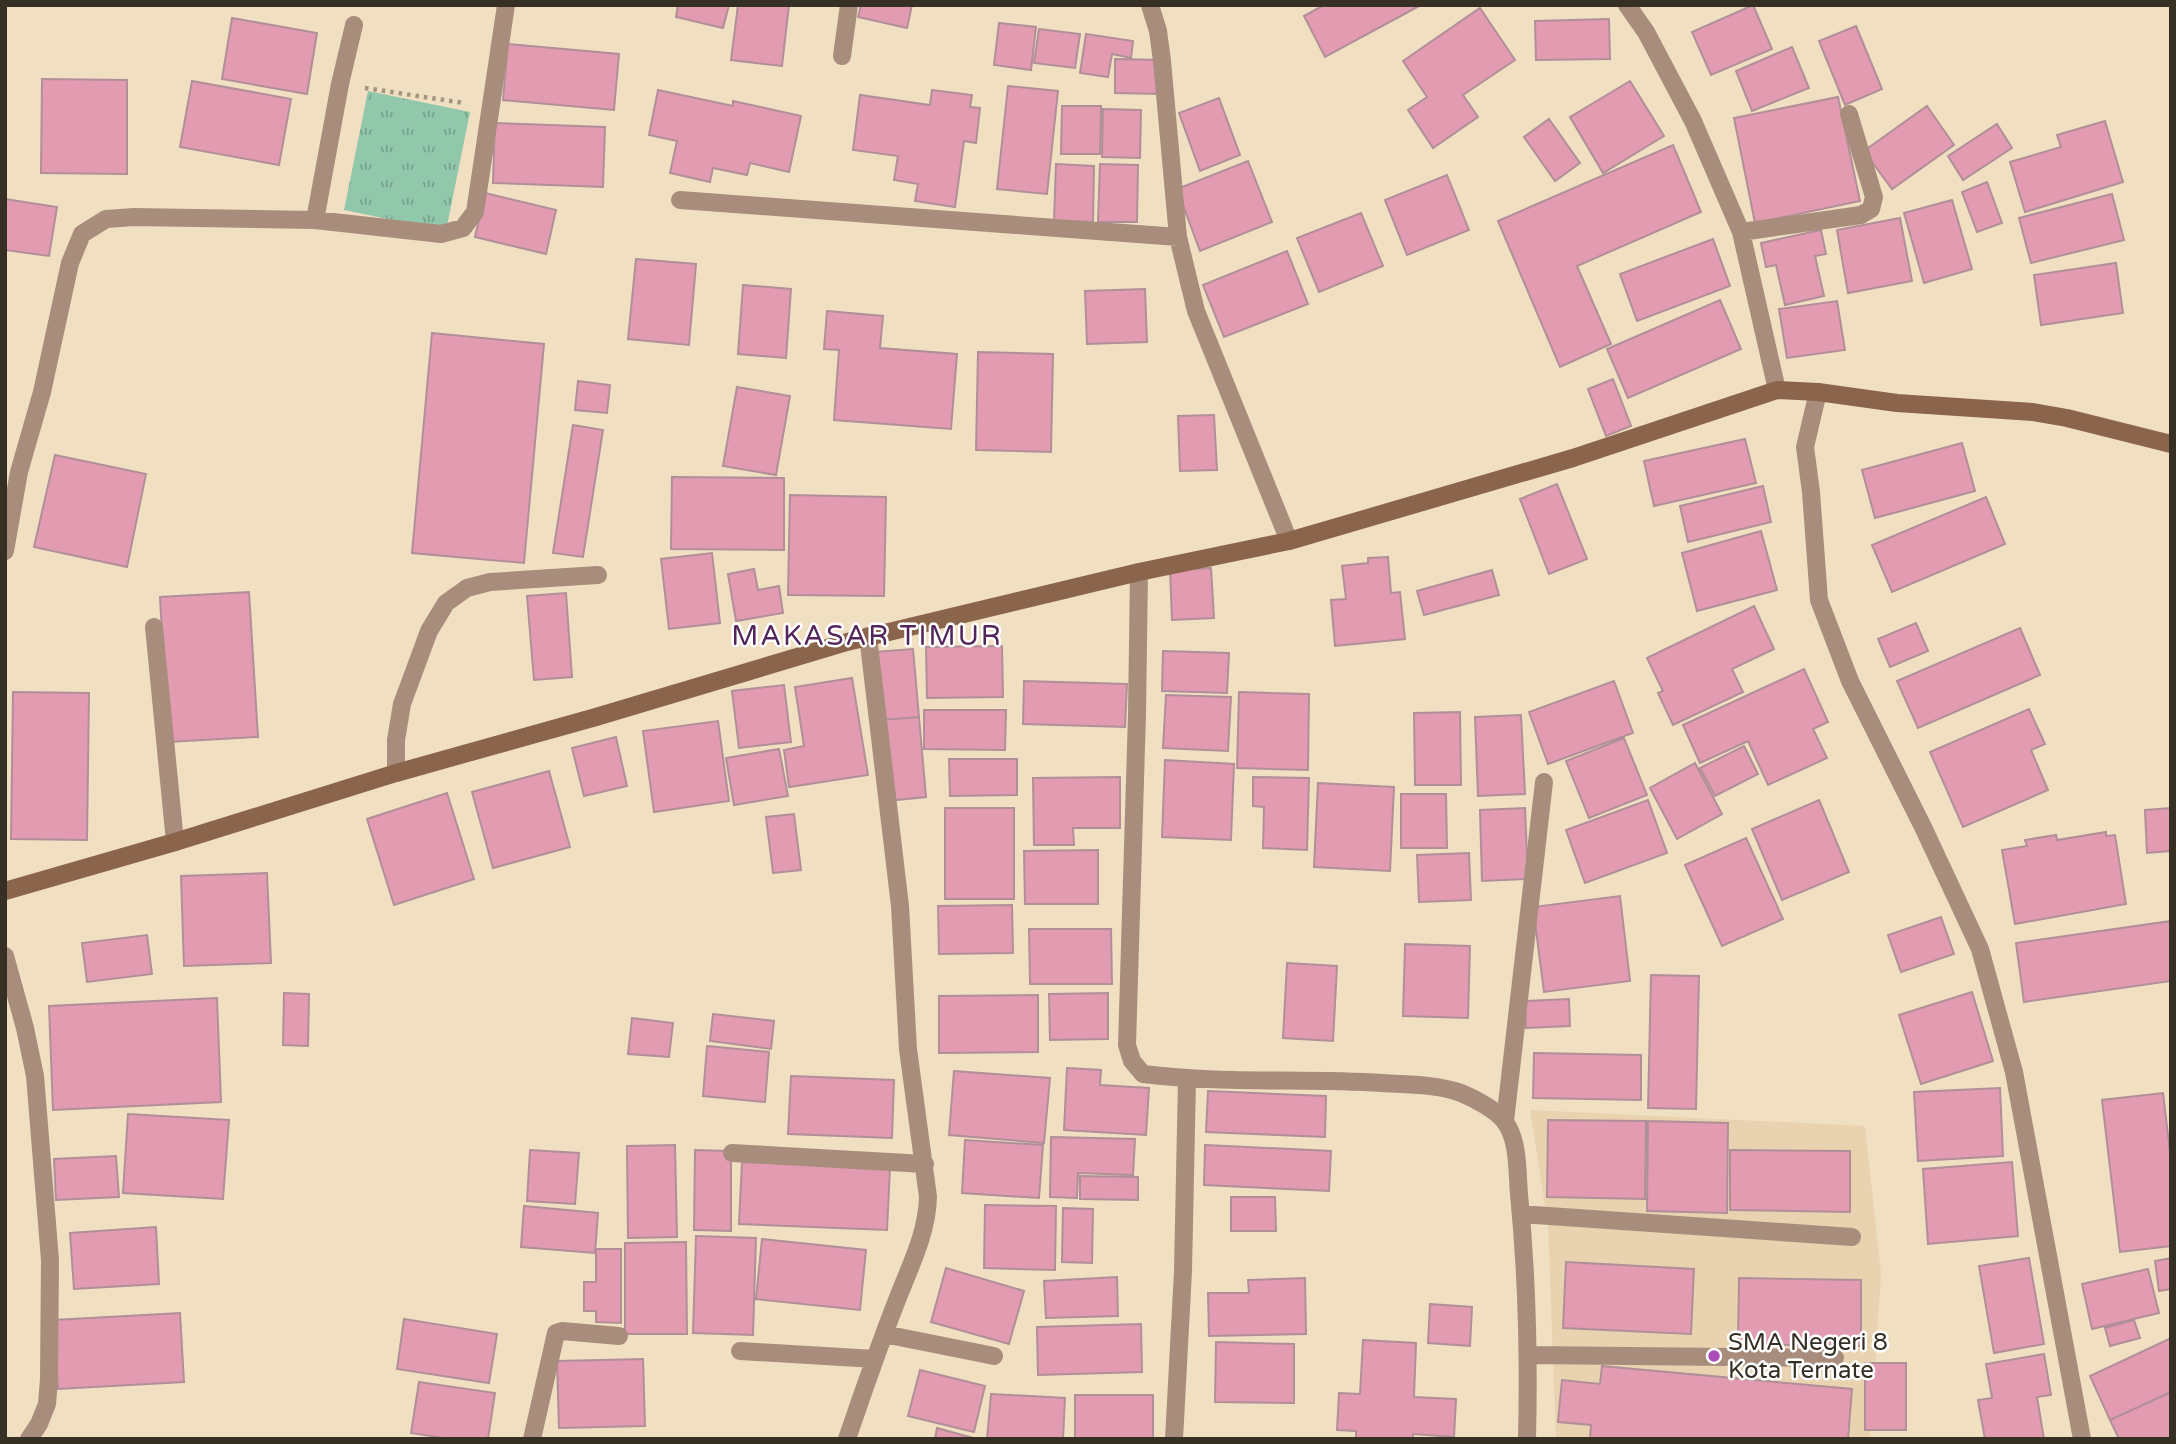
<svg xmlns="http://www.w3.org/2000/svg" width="2176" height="1444" viewBox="0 0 2176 1444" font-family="'Varela Round',sans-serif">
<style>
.built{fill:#e8d2af}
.grass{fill:url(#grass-tufts)}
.building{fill:#e39bb2;stroke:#b18f99;stroke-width:2}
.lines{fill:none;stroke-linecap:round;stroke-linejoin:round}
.path{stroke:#a39680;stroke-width:4.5;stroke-dasharray:3.5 5;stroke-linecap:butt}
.street{stroke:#a88d7c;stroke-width:18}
.secondary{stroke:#8a644b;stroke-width:18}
.poi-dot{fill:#aa4fba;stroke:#fff;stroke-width:2.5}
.labels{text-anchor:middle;stroke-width:5;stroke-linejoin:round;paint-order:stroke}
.poi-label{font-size:24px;fill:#362f24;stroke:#fff;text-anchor:start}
.quarter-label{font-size:28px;letter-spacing:2px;fill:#52265a;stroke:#fff}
</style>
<defs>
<pattern id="grass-tufts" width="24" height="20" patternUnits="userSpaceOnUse" patternTransform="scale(1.75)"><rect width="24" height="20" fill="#91c7ab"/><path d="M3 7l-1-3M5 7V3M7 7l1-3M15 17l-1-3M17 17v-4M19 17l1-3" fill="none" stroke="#77a28b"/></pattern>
</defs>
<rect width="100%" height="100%" fill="#f1dfc2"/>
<!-- built -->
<path class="built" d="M1530,1110L1865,1126L1881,1274L1870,1439H1556L1548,1224Z"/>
<!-- grass -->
<path class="grass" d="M368,91L470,112L446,231L344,210Z"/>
<!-- building -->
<path class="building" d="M678,5H729L723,28L676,17Z
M738,5H789L782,66L731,60Z
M861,5H912L907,28L858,17Z
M1324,5H1421L1325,57L1304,16Z
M1753,5L1772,49L1711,75L1692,32Z
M1480,8L1515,60L1463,95L1478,117L1433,148L1408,110L1427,97L1403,61Z
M232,18L317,33L307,94L222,79Z
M1609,19L1610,59L1536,60L1535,21Z
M999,23L1036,27L1031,70L994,65Z
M1856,26L1882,89L1845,105L1819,41Z
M1039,29L1080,34L1075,68L1034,63Z
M1086,34L1133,41L1131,58L1112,54L1108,77L1080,73Z
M508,44L619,54L614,110L503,100Z
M1792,47L1809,88L1752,111L1736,71Z
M1115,59L1161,60L1160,94L1115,93Z
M42,79L127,80V174L41,173Z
M192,81L291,99L279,165L180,147Z
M1630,81L1664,136L1603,173L1570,117Z
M1008,86L1058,91L1047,194L997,189Z
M658,90L733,106V101L801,116L789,172L750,163L747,175L713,168L710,182L670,173L677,141L649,135Z
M932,90L972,95L970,107L980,108L976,143L964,141L955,207L915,201L918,184L894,180L898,156L853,150L860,95L930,105Z
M1838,97L1860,201L1755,223L1734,118Z
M1219,98L1240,155L1200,171L1179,113Z
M1062,106H1101L1100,154H1061Z
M1927,106L1954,145L1892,189L1864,151Z
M1103,109L1141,110L1140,158L1102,157Z
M1549,119L1580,163L1555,181L1524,137Z
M2105,121L2123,182L2025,212L2010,162L2061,147L2057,135Z
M495,123L605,127L603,187L493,183Z
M1997,124L2012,148L1963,180L1948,156Z
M1673,145L1701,212L1577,266L1611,344L1560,367L1498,221Z
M1248,161L1272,222L1200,251L1177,189Z
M1056,164L1094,166L1093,222L1054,221Z
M1100,164L1138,165L1137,222H1098Z
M1447,175L1469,230L1407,255L1385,200Z
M1987,182L2002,223L1977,232L1962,192Z
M485,193L556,210L546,254L475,237Z
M2112,194L2124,240L2031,263L2019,218Z
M5,199L57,207L49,256L5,250Z
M1952,200L1972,269L1924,283L1904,213Z
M1361,213L1383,266L1319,292L1297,238Z
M1900,218L1912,281L1848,293L1837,230Z
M1821,230L1826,254L1815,256L1824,296L1785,305L1776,265L1766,267L1761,243Z
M1713,239L1730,286L1637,321L1620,274Z
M1287,251L1308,304L1224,337L1203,285Z
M636,259L696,264L689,345L628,339Z
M2116,263L2123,313L2041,325L2034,275Z
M743,285L791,289L786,358L738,354Z
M1145,289L1147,342L1087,344L1085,291Z
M1720,300L1741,349L1628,398L1607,349Z
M1837,301L1845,350L1787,358L1779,309Z
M827,311L883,316L880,348L957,354L951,429L834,420L839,350L824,349Z
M432,333L544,344L524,563L412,553Z
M978,352L1053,354L1051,452L976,450Z
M1613,379L1631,426L1606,436L1588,389Z
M578,381L610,385L607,413L575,410Z
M737,387L790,396L776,475L723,466Z
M1214,415L1217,470L1180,471L1178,416Z
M573,425L603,430L583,557L553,553Z
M1745,439L1756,483L1654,506L1644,461Z
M1962,443L1975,491L1875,518L1862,470Z
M55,455L146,474L127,567L34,547Z
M672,477L784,478V550L671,549Z
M1557,484L1587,559L1549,574L1520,499Z
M1763,486L1771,522L1688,542L1680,506Z
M790,495L886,497L884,596L788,595Z
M1986,497L2005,544L1892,592L1872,545Z
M1761,531L1777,590L1697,611L1682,553Z
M712,553L720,623L669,629L661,559Z
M1388,557L1391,593L1400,592L1405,639L1335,646L1331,600L1346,599L1342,566L1368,563V558Z
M1211,568L1214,618L1172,620L1170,570Z
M754,569L758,590L779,586L783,613L736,621L728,574Z
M1492,570L1499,595L1424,615L1417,591Z
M249,592L258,737L168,742L160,597Z
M566,593L572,677L534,680L527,596Z
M1754,606L1774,649L1732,669L1743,692L1673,725L1658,693L1663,691L1647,658Z
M1916,623L1928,651L1890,667L1878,639Z
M2020,628L2040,675L1918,728L1897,681Z
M1002,646L1003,697L927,698L926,647Z
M913,649L919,717L881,720L875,652Z
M1163,651L1229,653L1227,693L1162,691Z
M1804,669L1828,722L1813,729L1827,758L1768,785L1748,741L1700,763L1683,725Z
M852,678L868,775L789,787L784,750L804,746L795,687Z
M1024,681L1127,684L1125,727L1023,724Z
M1614,681L1633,733L1548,764L1529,712Z
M784,685L791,742L739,748L732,691Z
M13,692L89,693L87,840L11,839Z
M1239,692L1309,694L1308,770L1237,768Z
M1166,695L1231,697L1228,751L1163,748Z
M2029,709L2045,744L2031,750L2048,790L1963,827L1930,752Z
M924,710H1006L1005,750L924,749Z
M1460,712L1461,785H1415L1414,713Z
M1521,715L1525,794L1478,796L1475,717Z
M919,717L926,797L888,801L881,720Z
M718,721L729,801L654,812L643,731Z
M616,737L627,786L584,796L572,748Z
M1624,738L1647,795L1589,818L1566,761Z
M1744,746L1758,774L1715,796L1700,768Z
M779,749L788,796L734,805L726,758Z
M949,759H1017V795L950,796Z
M1165,760L1234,764L1231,840L1162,837Z
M1695,763L1722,814L1677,839L1650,788Z
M549,771L570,847L493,868L472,792Z
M1120,777V828H1073L1074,845H1034L1033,778Z
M1253,777L1309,778L1307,850L1263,848L1264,807L1253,806Z
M1318,783L1394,787L1390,871L1314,867Z
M447,793L474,879L394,905L367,819Z
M1401,794H1446L1447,848H1401Z
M1648,800L1667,853L1585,883L1566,830Z
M1819,800L1849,872L1782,900L1752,829Z
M945,808H1014V899H945Z
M1525,808L1528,879L1482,881L1480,810Z
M2171,808V851L2147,853L2145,810Z
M794,814L801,870L773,873L766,817Z
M2106,832V836L2115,835L2126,904L2015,924L2002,850L2027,846L2025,840L2056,835L2057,840Z
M1746,838L1783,919L1722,946L1685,865Z
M1098,850V904H1025L1024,851Z
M1469,853L1471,900L1419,902L1417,855Z
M267,873L271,963L184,966L181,876Z
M1620,896L1630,981L1544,992L1533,907Z
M1012,905L1013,953L939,954L938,906Z
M1941,917L1954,954L1901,972L1888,935Z
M2171,921V981L2024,1002L2016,943Z
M1029,929H1111L1112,984H1030Z
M147,935L152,974L87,982L82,943Z
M1405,944L1470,946L1468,1018L1403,1016Z
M1287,963L1337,966L1333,1041L1283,1038Z
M1651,975L1699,976L1696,1109L1648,1108Z
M1972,992L1993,1061L1921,1084L1899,1015Z
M284,993L309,994L308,1046L283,1045Z
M1108,993V1039L1050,1040L1049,994Z
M1038,995V1052L939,1053V996Z
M217,998L221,1102L53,1110L49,1006Z
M1569,999L1570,1026L1526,1028L1525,1001Z
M713,1014L774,1021L771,1049L710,1041Z
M632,1018L673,1023L669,1057L628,1054Z
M707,1046L769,1052L765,1102L703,1096Z
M1534,1053L1641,1055V1100L1533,1098Z
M1067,1068L1101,1070L1100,1085L1149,1088L1146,1135L1064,1130Z
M954,1071L1050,1078L1044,1143L949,1135Z
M791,1076L894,1080L892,1138L788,1134Z
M2000,1088L2003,1156L1918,1161L1914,1092Z
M1208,1091L1326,1096L1325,1137L1206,1132Z
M2163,1093L2171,1160V1246L2120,1252L2102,1100Z
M128,1114L229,1120L223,1199L123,1193Z
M1548,1120L1646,1121L1645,1199L1547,1197Z
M1648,1121L1728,1123L1727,1213L1647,1211Z
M1051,1137L1135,1139L1133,1175L1078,1173L1077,1198L1050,1197Z
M965,1140L1043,1145L1039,1198L962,1193Z
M675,1145L677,1237L628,1238L627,1146Z
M1205,1145L1331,1151L1329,1191L1204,1185Z
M530,1150L579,1153L575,1204L527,1201Z
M695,1150L731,1151V1231L694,1230Z
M1730,1150L1850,1151V1212L1730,1210Z
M116,1156L119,1197L56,1200L54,1159Z
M742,1162L890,1168L887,1230L739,1224Z
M2012,1162L2018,1236L1928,1244L1923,1169Z
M1080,1176L1138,1177V1200L1080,1199Z
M1231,1197H1275L1276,1231H1231Z
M985,1205L1056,1206L1055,1270L984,1268Z
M524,1206L598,1213L595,1253L521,1247Z
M1063,1208L1093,1209L1092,1263L1062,1262Z
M156,1227L159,1284L74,1289L70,1233Z
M696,1236L756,1238L753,1335L693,1333Z
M762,1239L866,1250L860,1310L756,1299Z
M686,1242L687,1334H625V1243Z
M596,1249H621V1323L596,1322V1311H584V1282H596Z
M2029,1258L2044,1344L1994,1353L1979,1266Z
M2171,1258V1289L2159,1291L2155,1261Z
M1566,1262L1694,1269L1691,1334L1563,1328Z
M946,1268L1024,1291L1009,1344L931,1322Z
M2148,1269L2159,1313L2092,1329L2082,1284Z
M1117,1277L1118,1316L1046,1318L1044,1281Z
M1305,1278L1306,1334L1209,1336L1208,1293H1249L1248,1280Z
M1739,1278L1861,1280V1346L1738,1344Z
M1430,1304L1472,1307L1470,1346L1428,1343Z
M180,1313L184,1382L58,1389L54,1320Z
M404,1319L497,1334L489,1383L397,1369Z
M2134,1320L2140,1338L2110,1346L2105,1328Z
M1141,1324L1142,1372L1038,1375L1037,1327Z
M2171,1338V1392L2110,1420L2090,1376Z
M1363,1340L1416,1343L1414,1397L1456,1399L1454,1437L1413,1434V1439H1356V1431L1337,1430L1339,1393L1360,1394Z
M1216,1342L1294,1344V1403L1215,1402Z
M2044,1354L2051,1395L2037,1397L2044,1439H1985L1978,1400L1992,1398L1986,1364Z
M643,1359L645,1426L559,1428L557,1361Z
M1865,1363H1906V1430H1865Z
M1602,1366L1852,1389L1848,1439H1590L1591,1425L1558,1422L1562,1380L1600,1384Z
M920,1370L985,1386L974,1432L908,1416Z
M419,1382L495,1393L488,1439H450L411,1433Z
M2171,1392V1439H2119L2110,1420Z
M991,1394L1065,1398L1063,1439H987Z
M1075,1395H1153V1439H1075Z
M937,1428L977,1439H935Z"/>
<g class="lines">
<!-- path -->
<path class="path" d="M365,88L464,103"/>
<!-- street -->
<path class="street" d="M1150,5L1158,31L1162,61L1178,237L1196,311L1289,541
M1627,5L1646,32L1693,121L1741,232L1777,390
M842,56L849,5
M680,200L1178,237
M315,220L441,234L463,228L475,212L506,5
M1741,232L1861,215L1871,209L1874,197L1849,114
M1818,392L1805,447L1811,492L1819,600L1850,681L1923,827L1980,949L2014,1072L2082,1439
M5,551L19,472L42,392L70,263L82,234L106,219L134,217L315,220L340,84L354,25
M1139,572L1137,714L1127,1045L1132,1061L1143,1074C1223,1084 1303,1078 1382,1083C1408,1085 1437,1084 1461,1093C1474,1098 1498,1111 1505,1122C1519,1141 1517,1172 1519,1194C1527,1276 1529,1357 1527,1439
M154,627L175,842
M396,773V740L402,704L429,631L446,603L467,588L490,582L598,575
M5,956L25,1028L35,1076L50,1260L49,1379L47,1404L39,1424L29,1439
M1505,1121L1544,782
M732,1153L925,1164
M1521,1214L1852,1237
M884,1334L994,1356
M740,1351L875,1359
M1529,1355L1835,1358
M532,1439L556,1333L562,1331L619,1336
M847,1439C863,1392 879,1346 897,1300C910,1266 927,1234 928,1197L908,1049L900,906L868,636
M1174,1439L1183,1271L1187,1080"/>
<!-- secondary -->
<path class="secondary" d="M5,891L175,842L396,773L596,717L847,642L1139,572L1289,541L1573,458L1777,390L1818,392L1897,403L2033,412L2067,418L2171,444"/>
</g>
<!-- markers -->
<circle class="poi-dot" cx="1714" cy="1356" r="7"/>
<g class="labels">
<!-- poi labels -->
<g class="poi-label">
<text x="1728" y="1350">SMA Negeri 8<tspan x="1728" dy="28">Kota Ternate</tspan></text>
</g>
<!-- quarter labels -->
<g class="quarter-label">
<text x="867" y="645">MAKASAR TIMUR</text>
</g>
</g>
<!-- border -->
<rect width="2176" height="1444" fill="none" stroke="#362f24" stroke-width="14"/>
</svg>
